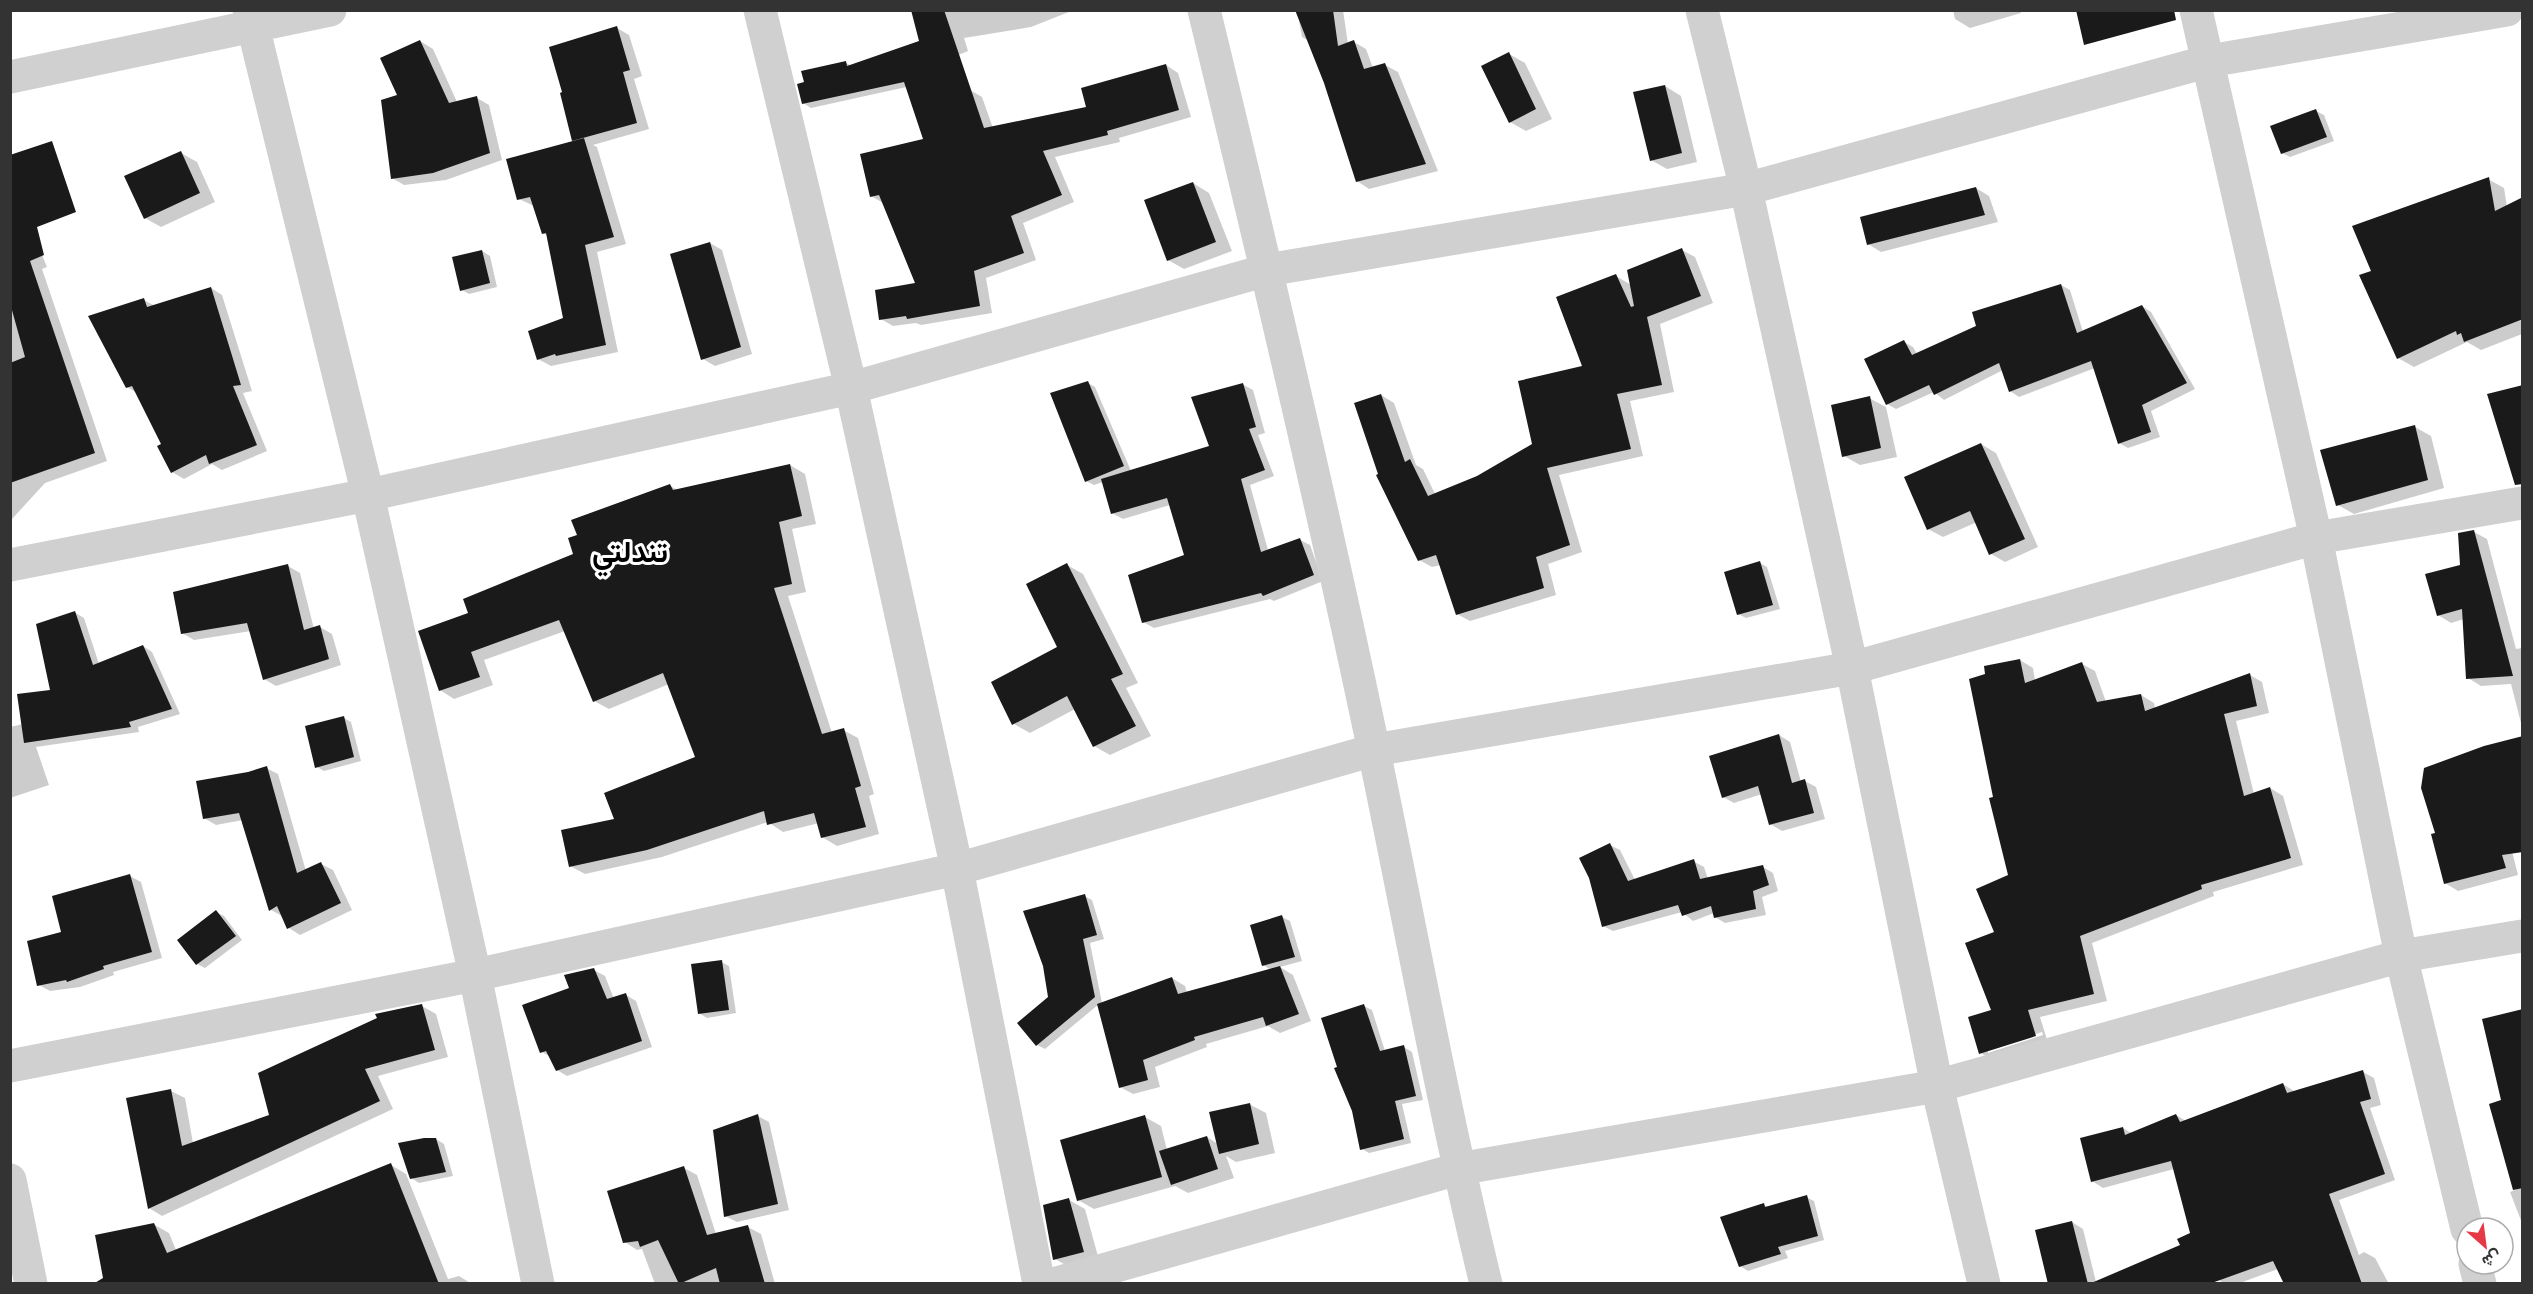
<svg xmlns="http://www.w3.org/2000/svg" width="2533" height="1294" viewBox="0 0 2533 1294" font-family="Jost,Vazirmatn,sans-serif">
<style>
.shadow{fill:#0003;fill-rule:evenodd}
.building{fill:#1a1a1a}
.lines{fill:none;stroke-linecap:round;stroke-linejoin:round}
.minor{stroke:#d0d0d0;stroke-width:33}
.labels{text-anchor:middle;stroke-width:6;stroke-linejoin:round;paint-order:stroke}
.town-label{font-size:30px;font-weight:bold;fill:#000;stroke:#fff}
</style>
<rect width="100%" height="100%" fill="#fff"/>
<!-- shadow -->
<path class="shadow" d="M913,10H1074L1031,27L964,38L968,51L939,63Z
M1297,10H1343L1348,44L1354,42L1366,49L1373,68L1385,65L1398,72L1438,171L1369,189L1357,181L1325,82L1309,41L1302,37Z
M1953,10H2020L2021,13L1970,28L1955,19Z
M617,28L629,35L642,76L634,79L649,129L593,145L597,147L626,244L597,252L618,352L551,366L538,359L565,319L548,236L543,233L534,206L519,199L576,142L573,140Z
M420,41L433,49L457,102L477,98L489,105L502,160L446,180L404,185L392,178Z
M893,52L911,86L811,108L803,103L846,63L852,66Z
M1509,54L1525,63L1552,119L1526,131L1510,122Z
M1166,65L1178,73L1191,117L1119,138L1120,142L1055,157L1074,202L1023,223L1036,260L986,278L992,313L921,325L916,323L893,326L881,319L917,284L885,204L871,196L970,90L982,97L993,128L1088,108Z
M1665,86L1681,96L1697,162L1667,169L1651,160Z
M2316,111L2324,115L2334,141L2290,157L2282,153Z
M181,153L197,162L215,202L161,227L145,218Z
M10,177L47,267L42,269L107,461L45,483L12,519Z
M2488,179L2504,188L2507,207L2522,199V334L2481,350L2467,342L2414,367L2398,358L2373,272Z
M1193,183L1209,193L1232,251L1184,269L1168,260Z
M1976,188L1989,196L1998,222L1881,252L1868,244Z
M710,243L722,250L752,354L715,366L703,359Z
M1682,250L1695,257L1713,303L1660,324L1674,392L1630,401L1643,456L1559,475L1582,552L1548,564L1556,595L1470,621L1457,614L1441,565L1432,567L1419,560L1380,475L1381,395L1394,403L1416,465L1423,469L1435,494L1478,477L1534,445L1584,367L1616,276L1631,285Z
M482,251L490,256L497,287L469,294L462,290Z
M2061,285L2070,290L2083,332L2142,306L2151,312L2195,389L2151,411L2160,437L2128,448L2119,443L2095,368L2019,397L2010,391L2003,370L1944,400L1934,392L1896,409L1887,404L1904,342L1913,347L1917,354Z
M211,288L222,295L252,391L243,393L267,451L222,470L212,464L184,479L172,472L159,447L163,445L137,393L127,387L144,300L155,306Z
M1088,383L1095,387L1131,471L1211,447L1242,384L1253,390L1265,433L1258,435L1274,476L1250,485L1268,550L1300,540L1310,545L1323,581L1274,601L1270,599L1154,628L1143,622L1186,556L1170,505L1123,519L1112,513L1103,482L1094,485L1086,481Z
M1869,398L1886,407L1897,457L1860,465L1844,456Z
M2415,427L2431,436L2444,488L2354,514L2338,505Z
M1981,444L1996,453L2038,547L2005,562L1991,554L1977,522L1943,537L1928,529Z
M790,465L805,474L816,524L792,529L806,592L788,596L832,733L843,730L858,738L874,794L869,796L879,834L837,846L822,837L819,823L783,832L768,822L662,857L585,874L570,866L616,820L697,758L669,684L609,709L594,701L565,631L484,660L493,685L454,699L440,690L470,614L575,555L670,486L678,490Z
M2474,532L2487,539L2516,649L2522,648V727L2511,684L2481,686L2468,678L2464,619L2451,623L2438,615Z
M1760,563L1767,567L1780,609L1746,618L1738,614Z
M1067,565L1083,574L1138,683L1126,688L1151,736L1110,755L1094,746L1075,709L1030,733L1014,724L1059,647Z
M288,566L300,573L314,629L320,627L332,634L341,665L276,686L264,679L251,631L194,640L182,633Z
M74,612L84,618L99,664L143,646L152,652L180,714L138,727L139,732L36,747L49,785L10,798V727L23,724L52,692Z
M2020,660L2033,668L2035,681L2082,664L2095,671L2106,702L2141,695L2154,703L2155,709L2250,675L2262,682L2269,713L2236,721L2254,794L2270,788L2283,796L2303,865L2213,892L2214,896L2092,943L2107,1001L2040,1017L2048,1043L1993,1061L1981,1053L1993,1011L1996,933L2010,876L1995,798ZM2042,1032L2043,1035L1988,1053V1050Z
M344,718L351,722L361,761L324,771L317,767Z
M1779,735L1790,742L1801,782L1805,781L1816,787L1825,819L1782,831L1770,824L1762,794L1734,803L1723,797Z
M266,768L278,774L306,871L321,864L333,870L352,910L300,935L289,928L282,916L271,910L243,820L216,825L204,818L249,774Z
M2499,800L2518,875L2458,891L2445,883L2437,834Z
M1610,845L1620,850L1635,880L1693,861L1704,867L1708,879L1763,867L1773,873L1778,891L1762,897L1766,915L1725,923L1715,917L1714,913L1693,921L1682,912L1613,931L1603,926Z
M130,876L141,882L162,958L113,972L114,975L80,987L50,991L39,985L63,933Z
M1084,896L1092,900L1104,939L1090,943L1102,1003L1172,978L1185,986L1187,993L1271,970L1263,965L1282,917L1290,921L1302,961L1280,967L1293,975L1311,1021L1280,1033L1268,1026L1206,1044L1207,1047L1155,1067L1160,1087L1133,1094L1120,1087L1099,1004L1045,1049L1037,1045L1050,998Z
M216,912L224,916L242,940L205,968L197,964Z
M721,962L729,966L736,1013L707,1018L699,1013Z
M594,970L605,976L614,999L626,995L636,1001L652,1047L567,1076L557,1070L551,1057L542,1052L571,989Z
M422,1006L436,1014L448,1057L378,1076L393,1109L162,1216L149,1208L171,1091L185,1098L193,1143L271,1116Z
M1364,1006L1372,1010L1385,1051L1404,1047L1412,1052L1423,1100L1402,1104L1411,1143L1369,1153L1362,1149L1353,1110L1339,1068Z
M2522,1010V1223L2510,1192L2517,1189L2503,1101Z
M2363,1072L2374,1078L2381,1105L2370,1108L2395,1180L2339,1200L2359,1255L2364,1252L2375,1258L2389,1284H2286L2278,1269L2237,1284H2225L2219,1280L2201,1284H2050L2072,1222L2083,1229L2096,1282L2182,1246L2191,1234L2174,1169L2103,1188L2092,1181L2123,1128L2133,1134L2176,1115L2186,1121L2283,1084L2294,1091Z
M1249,1104L1266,1113L1275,1153L1236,1162L1226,1156L1234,1178L1188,1193L1175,1186L1094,1209L1078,1200L1145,1117L1161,1126L1167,1150L1207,1137L1218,1144Z
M758,1116L769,1122L789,1210L737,1222L725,1216Z
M436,1139L444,1144L453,1176L419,1183L411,1178Z
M391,1165L406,1174L448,1279L459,1276L472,1284H158L153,1224L169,1233L176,1250Z
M684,1168L697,1175L716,1234L748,1227L761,1234L775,1284H655L642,1249L637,1250L625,1242Z
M1806,1197L1814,1201L1824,1240L1785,1251L1788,1258L1748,1271L1740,1266L1764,1205L1768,1207Z
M1069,1200L1085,1209L1099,1260L1071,1268L1055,1259Z"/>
<!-- building -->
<path class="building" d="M911,10H944L984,128L1086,107L1081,88L1166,64L1179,110L1107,131L1108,135L1043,151L1062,195L1011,216L1024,253L974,271L980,306L907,319L906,316L879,320L875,290L915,283L879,195L870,197L860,154L923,139L904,82L802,104L797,84L804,82L801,71L846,61L847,66L919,41Z
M1295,10H1333L1338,46L1354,40L1364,69L1385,63L1426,164L1356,182L1324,83Z
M2076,10H2174L2176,20L2084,45Z
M617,26L630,70L623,72L637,123L572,141L560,93L562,92L549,47Z
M420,40L449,103L477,96L490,153L433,173L391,179L381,100L397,95L380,58Z
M1509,52L1536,109L1509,123L1481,66Z
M1665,85L1682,153L1650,161L1633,92Z
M2316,109L2327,137L2281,154L2270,126Z
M584,138L614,237L585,245L606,345L556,356L555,354L537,360L528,331L563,318L546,233L542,234L530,197L517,200L506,159Z
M52,141L76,212L37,227L44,255L30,261L95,453L10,483V363L25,357L10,303V155Z
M181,151L200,193L144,219L124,176Z
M2489,177L2495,211L2523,197V319L2464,342L2461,333L2457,335L2456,331L2397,359L2359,275L2371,271L2352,226Z
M1193,182L1216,242L1167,261L1144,200Z
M1976,187L1985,215L1867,245L1860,217Z
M710,242L741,347L701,360L670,254Z
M1682,248L1701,296L1647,317L1662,385L1617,394L1631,449L1547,468L1570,545L1536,557L1544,588L1456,615L1436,555L1418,561L1376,475L1378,474L1354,403L1381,394L1405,462L1410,459L1428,496L1477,476L1532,444L1518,381L1582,366L1556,297L1616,274L1631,307L1634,306L1627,270Z
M482,250L490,283L460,291L452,257Z
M2061,284L2077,333L2142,305L2187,383L2142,405L2151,432L2118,444L2091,361L2009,392L1999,363L1934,395L1929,385L1886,405L1864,359L1904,340L1912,355L1976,326L1972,312Z
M211,287L241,385L233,386L257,445L209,464L206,455L171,473L157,446L161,444L132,386L126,388L88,316L144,298L147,307Z
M1088,381L1124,466L1085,482L1050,393Z
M1243,383L1256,427L1249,429L1265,470L1241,479L1261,552L1300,538L1314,575L1263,596L1261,593L1142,623L1128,575L1184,555L1167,498L1111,514L1101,479L1209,446L1191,397Z
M2523,385V484L2515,485L2487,394Z
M1870,396L1881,448L1842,457L1831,405Z
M2415,425L2428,480L2336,506L2320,450Z
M1981,443L2025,539L1989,555L1970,511L1927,530L1904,477Z
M790,464L802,516L779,522L792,584L774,588L822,734L844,728L861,786L855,788L866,827L821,838L814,813L767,825L764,811L647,850L569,867L561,830L614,819L604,793L695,757L663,673L593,702L559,620L471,652L480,677L439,691L418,631L468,613L463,599L573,554L568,538L577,535L571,520L670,484L673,490Z
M2474,530L2493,601L2513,676L2466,679L2462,609L2437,616L2425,574L2460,565L2458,533Z
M1760,561L1773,605L1737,615L1724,572Z
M1067,563L1123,674L1111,679L1136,726L1093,747L1067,696L1012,725L991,682L1057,647L1026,584Z
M288,564L304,630L320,625L329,659L263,680L247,623L181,634L173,592Z
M75,611L93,665L143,645L172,709L129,722L131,727L24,743L17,694L50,690L36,624Z
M2020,659L2025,683L2082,662L2097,702L2141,694L2145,711L2250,673L2257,706L2224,714L2244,796L2270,787L2291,858L2201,885L2202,889L2080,936L2094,994L2028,1010L2036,1036L1979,1054L1968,1017L1991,1010L1965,943L1994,932L1976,889L2008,875L1989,798L1993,797L1969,679L1985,674L1984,666Z
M344,716L354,757L315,768L305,726Z
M1779,734L1792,783L1805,779L1814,813L1769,825L1758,786L1722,798L1709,756Z
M2523,736V852L2502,855L2506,868L2444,884L2431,834L2435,833L2421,788L2424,768L2484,746Z
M267,766L297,873L321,862L341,903L287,929L277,906L269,911L239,813L203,819L196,781L248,772Z
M1610,843L1628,881L1694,859L1700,879L1763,865L1769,885L1753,891L1756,909L1714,918L1711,906L1682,916L1678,905L1602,927L1589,878L1579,858Z
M130,874L152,952L103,966L104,969L67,982L66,980L37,986L27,941L61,932L52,896Z
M1085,894L1097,935L1083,939L1095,997L1036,1046L1017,1023L1048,997L1043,966L1023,911Z
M216,910L236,936L196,965L177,940Z
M1282,915L1295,957L1262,966L1250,925Z
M722,960L729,1010L698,1014L691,964Z
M1280,966L1299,1014L1266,1026L1263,1017L1194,1037L1195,1040L1143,1060L1148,1080L1119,1088L1097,1004L1172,977L1178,994Z
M594,968L607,999L626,993L642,1041L556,1071L546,1051L540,1053L522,1005L569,988L564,975Z
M422,1004L435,1050L365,1069L380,1101L148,1209L126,1098L171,1089L182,1146L269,1115L258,1073L377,1018L375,1014Z
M1364,1004L1380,1051L1404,1045L1416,1096L1395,1101L1404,1139L1360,1150L1352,1111L1334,1068L1337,1067L1321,1018Z
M2523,1009V1188L2513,1190L2489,1104L2501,1100L2482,1019Z
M2363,1070L2371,1099L2360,1102L2385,1174L2329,1194L2362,1284H2284L2273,1261L2209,1284H2089L2180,1245L2177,1239L2190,1233L2171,1161L2091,1182L2080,1138L2123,1127L2125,1135L2176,1114L2180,1122L2283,1083L2287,1093Z
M1250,1103L1259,1144L1219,1154L1209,1112Z
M758,1114L778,1204L724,1217L713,1130Z
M1145,1115L1162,1177L1077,1201L1060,1140Z
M1207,1136L1218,1169L1171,1185L1159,1151Z
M424,1138H436L446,1172L410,1179L398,1143Z
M391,1163L439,1284H93L103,1278L95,1235L154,1223L167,1253Z
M684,1166L707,1235L748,1225L765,1284H720L716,1268L679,1284L658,1240L640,1247L638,1241L623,1243L607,1191Z
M1807,1195L1818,1236L1778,1247L1781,1254L1739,1267L1720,1217L1764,1203L1765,1207Z
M1069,1198L1084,1252L1053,1260L1043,1205Z
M2072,1221L2088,1284H2048L2035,1230Z"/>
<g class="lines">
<!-- minor -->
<path class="minor" d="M249,10L368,495L475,975L538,1284
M760,10L851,388L957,869L1039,1284
M1204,10C1264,257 1322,503 1374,751C1411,929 1443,1107 1486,1284
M1702,10L1746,189L1852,668L1937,1086L1984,1284
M2196,10L2316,538L2401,956L2467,1229
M10,77L330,10
M10,565L368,495L851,388L1267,270L1746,189L2209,61L2507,10
M10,1066L475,975L957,869L1374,750L1852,668L2316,538L2522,503
M10,1180L31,1284
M2475,1264L2480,1284
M1053,1284L1458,1169L1937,1086L2401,956L2522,936"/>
</g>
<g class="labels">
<!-- town labels -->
<g class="town-label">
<text x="630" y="562">تندلتي</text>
</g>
</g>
<!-- border -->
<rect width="2533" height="1294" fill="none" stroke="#333333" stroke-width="24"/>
<!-- north arrow -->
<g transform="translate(2485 1246) rotate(152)"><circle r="28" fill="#ffffff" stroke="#adadad" stroke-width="1.5"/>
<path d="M0-4.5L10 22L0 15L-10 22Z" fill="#e63946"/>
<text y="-9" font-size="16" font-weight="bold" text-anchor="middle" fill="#333333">ش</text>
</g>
</svg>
